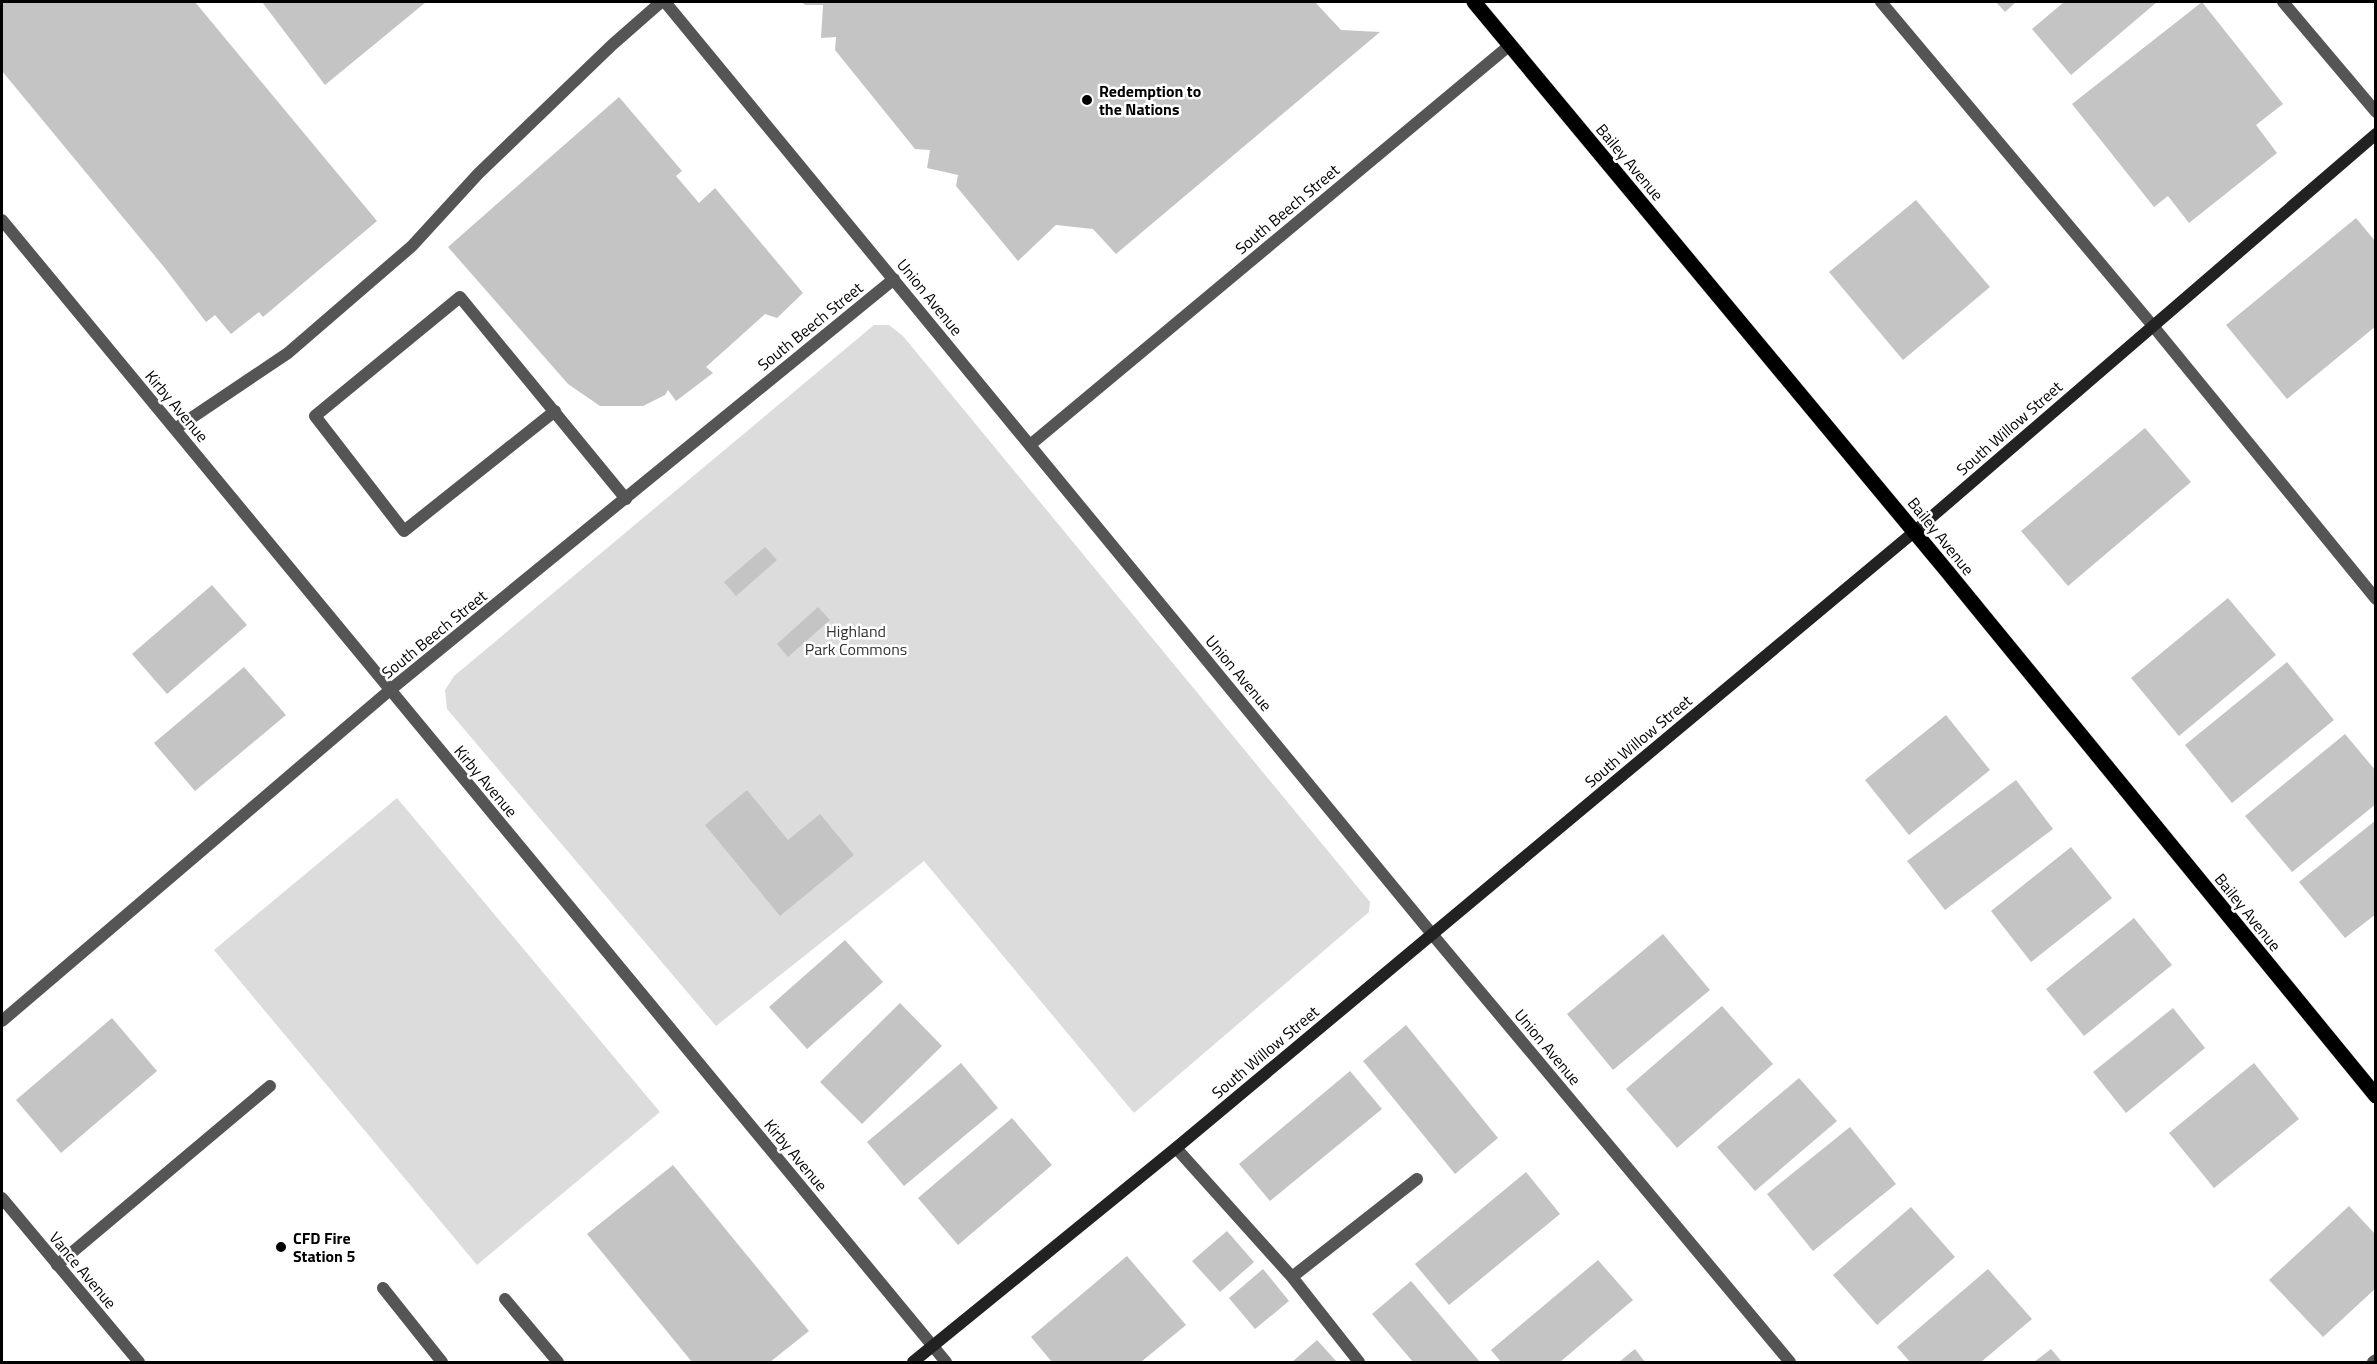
<svg xmlns="http://www.w3.org/2000/svg" width="2377" height="1364" viewBox="0 0 2377 1364" font-family="'Titillium Web',sans-serif">
<style>
.green{fill:#dcdcdc}
.building{fill:#c4c4c4}
.lines{fill:none;stroke-linecap:round;stroke-linejoin:round}
.primary-casing{stroke:#dbdbdb;stroke-width:16}
.service{stroke:#555;stroke-width:12}
.minor{stroke:#555;stroke-width:12}
.secondary{stroke:#222;stroke-width:12}
.primary{stroke:#000;stroke-width:15}
.poi-dot{fill:#000;stroke:#fff;stroke-width:2}
.labels{text-anchor:middle;stroke-width:5;stroke-linejoin:round;paint-order:stroke}
.poi-label{font-size:16px;font-weight:bold;fill:#000;stroke:#fff;text-anchor:start}
.street-label{font-size:16px;fill:#000;stroke:#fff}
.park-label{font-size:16px;fill:#333;stroke:#fff}
</style>
<rect width="100%" height="100%" fill="#fff"/>
<!-- green -->
<path class="green" d="M874,325H889L903,336L1370,902L1369,912L1134,1113L924,861L716,1026L447,709L445,690L454,676Z
M397,798L660,1112L477,1265L214,950Z"/>
<!-- building -->
<path class="building" d="M2,2H195L377,221L263,317L259,312L231,334L215,315L206,322L164,267L2,71Z
M262,2H426L325,85Z
M802,2H1315L1341,30L1380,32L1116,254L1093,229L1056,225L1018,261L956,186L958,175L927,168L930,150L915,149L835,50L836,37L821,38L823,5H805Z
M1996,2H2016L2005,12Z
M2064,2H2157L2071,75L2032,29Z
M2202,2L2283,104L2256,125L2277,153L2189,223L2168,196L2154,207L2072,104Z
M619,97L682,171L676,176L699,203L715,188L803,293L777,318L765,314L706,367L713,373L676,401L668,390L665,395L643,406H600L568,384L448,247Z
M1916,200L1990,287L1903,360L1829,272Z
M2356,218L2376,242V326L2287,399L2226,325Z
M2145,428L2191,482L2068,586L2021,531Z
M765,547L777,560L736,596L724,582Z
M212,585L247,625L167,694L132,654Z
M2228,598L2276,655L2179,736L2131,678Z
M818,607L830,620L788,657L777,644Z
M2287,662L2334,720L2232,803L2185,745Z
M244,667L286,715L195,791L154,743Z
M1946,715L1990,770L1909,835L1865,780Z
M2345,734L2376,771V804L2292,872L2245,816Z
M2016,780L2053,829L1945,910L1907,861Z
M747,790L788,840L820,814L854,855L780,916L705,825Z
M2376,820V914L2345,938L2299,882Z
M2071,847L2112,898L2031,962L1991,911Z
M2134,918L2172,965L2084,1036L2046,989Z
M1663,934L1710,990L1613,1070L1567,1014Z
M845,940L883,982L807,1049L769,1007Z
M900,1003L942,1046L862,1124L820,1082Z
M1722,1006L1773,1064L1677,1148L1626,1089Z
M2173,1008L2205,1048L2126,1113L2093,1072Z
M112,1018L157,1071L61,1153L16,1100Z
M1406,1025L1498,1138L1455,1174L1363,1061Z
M961,1063L998,1108L904,1186L867,1142Z
M2254,1063L2299,1119L2214,1188L2169,1133Z
M1350,1071L1382,1109L1270,1201L1239,1164Z
M1799,1078L1837,1121L1755,1191L1717,1147Z
M1012,1118L1052,1165L958,1245L918,1198Z
M1850,1127L1896,1184L1813,1251L1767,1194Z
M673,1165L809,1331L770,1362H692L587,1234Z
M1526,1172L1560,1214L1449,1305L1415,1264Z
M2349,1206L2376,1235V1288L2323,1337L2269,1280Z
M1911,1207L1955,1257L1877,1325L1833,1275Z
M1227,1231L1254,1262L1220,1292L1192,1261Z
M1127,1256L1186,1325L1141,1362H1052L1031,1337Z
M1598,1260L1633,1300L1560,1362H1501L1491,1350Z
M1263,1269L1289,1301L1255,1329L1229,1298Z
M1988,1269L2032,1319L1981,1362H1910L1897,1347Z
M1411,1281L1480,1362H1413L1372,1314Z
M1317,1340L1337,1362H1292Z
M1635,1349L1645,1362H1619Z
M2051,1349L2062,1362H2034Z"/>
<g class="lines">
<defs>
<path id="primary" d="M1474,2L1946,570L2376,1096"/>
</defs>
<!-- primary casing -->
<use href="#primary" class="primary-casing"/>
<!-- service -->
<path class="service" d="M1881,2L2153,326L2376,599
M555,411L404,531L315,416L460,297L626,499
M175,429L288,353L412,246L478,174L612,45L661,2
M1176,1148L1292,1277L1359,1362
M57,1265L270,1086
M1292,1277L1417,1179
M383,1288L442,1362
M505,1299L558,1362"/>
<!-- minor -->
<path class="minor" d="M665,2L1432,934L1790,1362
M2283,2L2376,112
M2,220L946,1362
M1030,445L1510,45
M2,1021L390,690L894,279
M2,1198L139,1362
M2373,1362L2376,1360"/>
<!-- secondary -->
<path class="secondary" d="M913,1362L1176,1148L1914,532L2376,134"/>
<!-- primary -->
<use href="#primary" class="primary"/>
</g>
<!-- markers -->
<g class="poi-dot">
<circle cx="1087" cy="100" r="6"/>
<circle cx="281" cy="1247" r="6"/>
</g>
<g class="labels">
<!-- poi labels -->
<g class="poi-label">
<text x="1099" y="97">Redemption to<tspan x="1099" dy="18">the Nations</tspan></text>
<text x="293" y="1244">CFD Fire<tspan x="293" dy="18">Station 5</tspan></text>
</g>
<!-- street labels -->
<g class="street-label">
<text transform="translate(1630 162) rotate(50)" y="6">Bailey Avenue</text>
<text transform="translate(1287 209) rotate(-40)" y="6">South Beech Street</text>
<text transform="translate(930 297) rotate(51)" y="6">Union Avenue</text>
<text transform="translate(810 326) rotate(-39)" y="6">South Beech Street</text>
<text transform="translate(177 406) rotate(50)" y="6">Kirby Avenue</text>
<text transform="translate(2009 428) rotate(-41)" y="6">South Willow Street</text>
<text transform="translate(1941 536) rotate(51)" y="6">Bailey Avenue</text>
<text transform="translate(434 634) rotate(-39)" y="6">South Beech Street</text>
<text transform="translate(1239 673) rotate(50)" y="6">Union Avenue</text>
<text transform="translate(1638 741) rotate(-40)" y="6">South Willow Street</text>
<text transform="translate(486 781) rotate(50)" y="6">Kirby Avenue</text>
<text transform="translate(2248 912) rotate(51)" y="6">Bailey Avenue</text>
<text transform="translate(1548 1047) rotate(50)" y="6">Union Avenue</text>
<text transform="translate(1265 1052) rotate(-40)" y="6">South Willow Street</text>
<text transform="translate(796 1155) rotate(50)" y="6">Kirby Avenue</text>
<text transform="translate(83 1270) rotate(50)" y="6">Vance Avenue</text>
</g>
<!-- park labels -->
<g class="park-label">
<text x="856" y="637">Highland<tspan x="856" dy="18">Park Commons</tspan></text>
</g>
</g>
<!-- border -->
<rect width="2377" height="1364" fill="none" stroke="#000000" stroke-width="6"/>
</svg>
